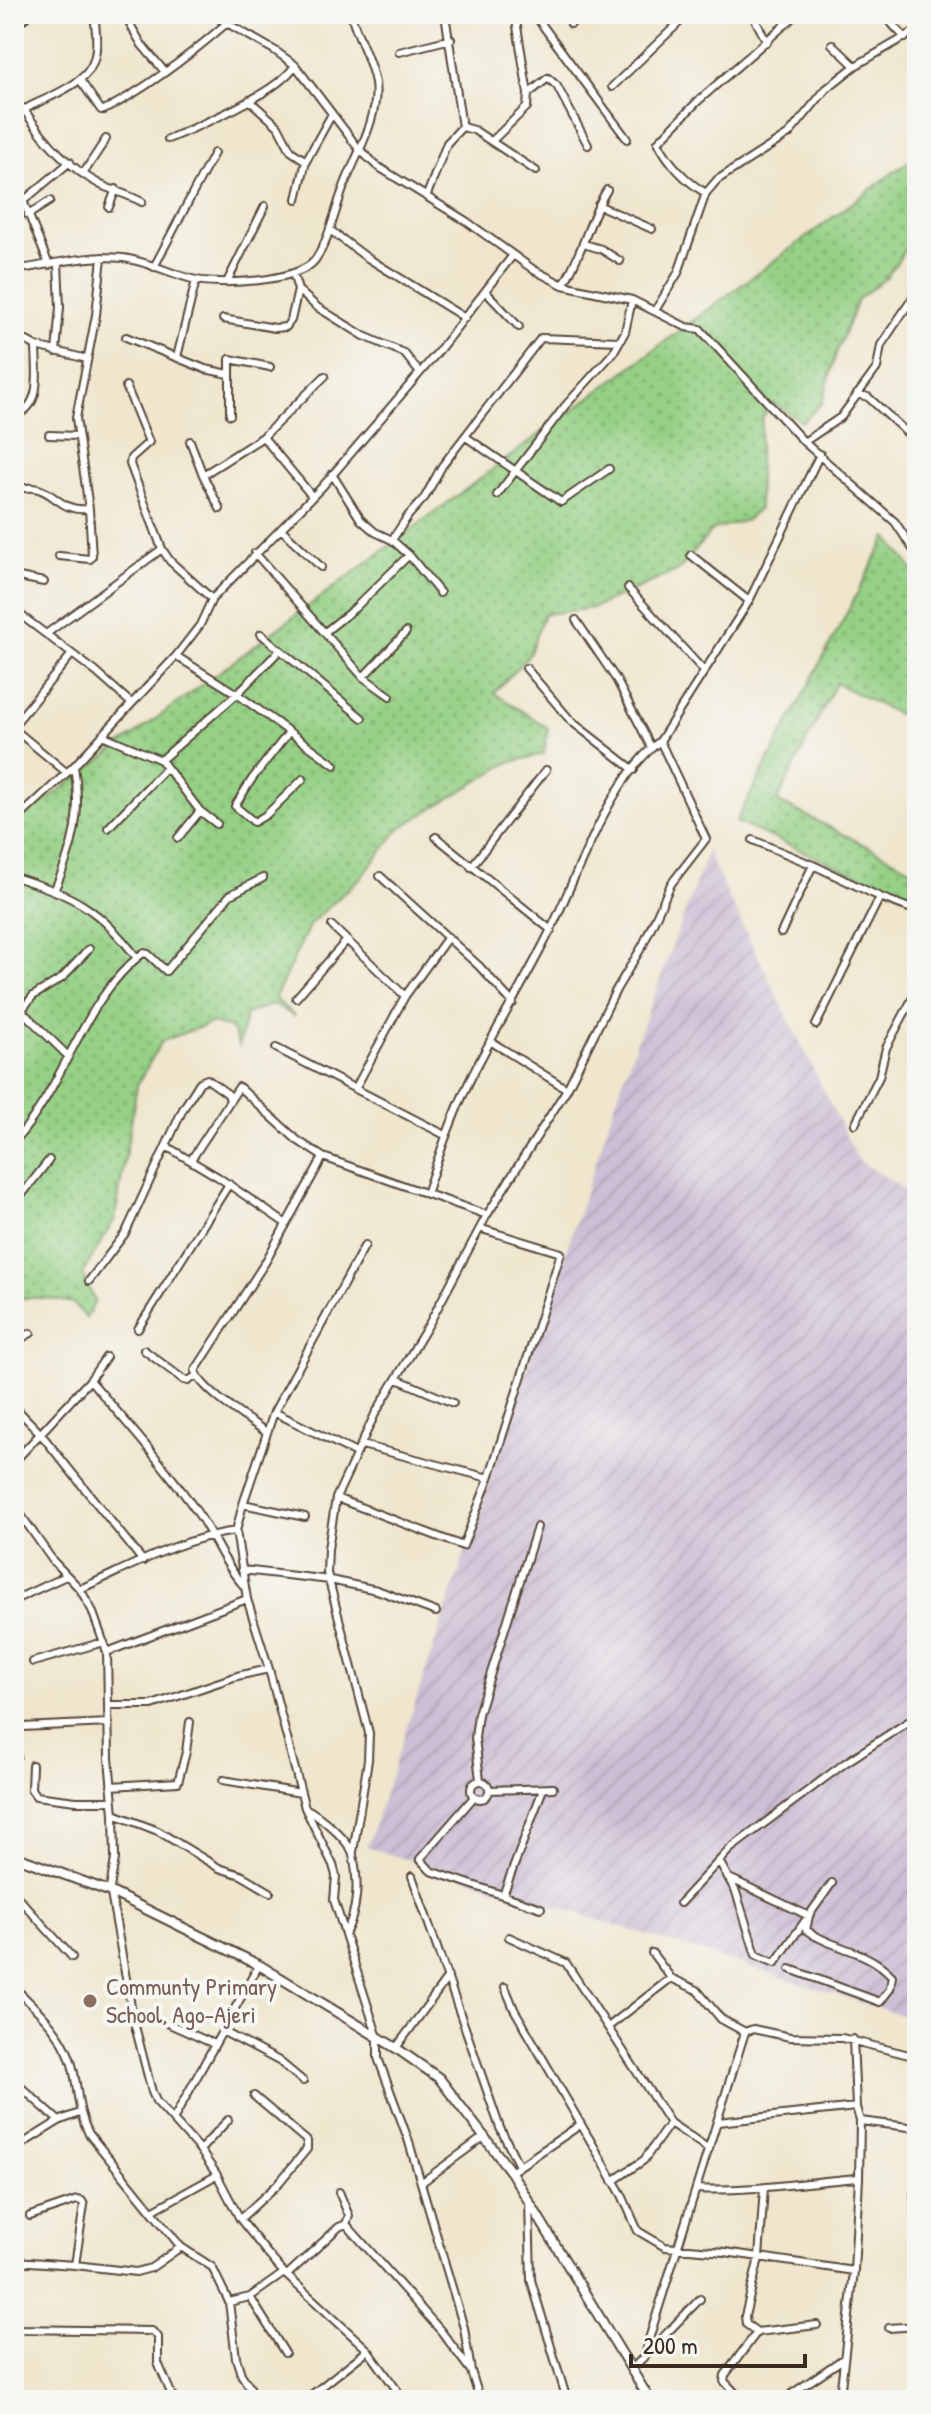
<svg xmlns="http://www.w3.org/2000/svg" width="931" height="2414" viewBox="0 0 931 2414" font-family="'Patrick Hand',sans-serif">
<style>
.industrial{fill:url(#industrial-furrows)}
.grass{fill:url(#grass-dots);stroke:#687d52;stroke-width:2}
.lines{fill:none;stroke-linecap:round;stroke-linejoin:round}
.minor-casing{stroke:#564638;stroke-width:10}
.major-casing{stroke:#564638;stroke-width:12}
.minor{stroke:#fff;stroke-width:6}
.major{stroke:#fff;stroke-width:8}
.education-dot{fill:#8d6e63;stroke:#f6f6f2;stroke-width:3}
.labels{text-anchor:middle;stroke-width:8;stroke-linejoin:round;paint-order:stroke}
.education-label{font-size:24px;fill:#785e54;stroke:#f6f6f2;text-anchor:start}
</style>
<defs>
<pattern id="industrial-furrows" width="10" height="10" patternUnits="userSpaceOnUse" patternTransform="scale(2)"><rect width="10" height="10" fill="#ccbed4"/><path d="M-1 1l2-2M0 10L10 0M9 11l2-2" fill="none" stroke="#b0a3b6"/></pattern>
<pattern id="grass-dots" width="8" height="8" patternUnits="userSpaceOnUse" patternTransform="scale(2)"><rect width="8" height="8" fill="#95d085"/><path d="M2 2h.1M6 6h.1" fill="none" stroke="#7ba96c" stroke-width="1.8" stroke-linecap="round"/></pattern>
</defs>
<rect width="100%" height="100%" fill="#f6f6f2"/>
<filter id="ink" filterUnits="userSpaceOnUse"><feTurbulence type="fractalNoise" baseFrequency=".0125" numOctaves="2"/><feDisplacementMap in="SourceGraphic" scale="16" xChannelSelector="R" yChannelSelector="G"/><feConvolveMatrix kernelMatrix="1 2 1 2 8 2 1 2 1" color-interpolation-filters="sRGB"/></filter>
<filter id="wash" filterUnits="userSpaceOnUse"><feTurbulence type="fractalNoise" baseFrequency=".006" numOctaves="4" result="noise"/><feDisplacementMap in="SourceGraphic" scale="32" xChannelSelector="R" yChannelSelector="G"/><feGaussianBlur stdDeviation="1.8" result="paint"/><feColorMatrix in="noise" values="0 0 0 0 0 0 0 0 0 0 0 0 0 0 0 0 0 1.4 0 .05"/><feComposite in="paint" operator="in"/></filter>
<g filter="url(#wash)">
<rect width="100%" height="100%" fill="#efe6cd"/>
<!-- industrial -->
<path class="industrial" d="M708,850L713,865L858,1160L917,1197V2020L367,1847L626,1071Z"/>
<!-- grass -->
<path class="grass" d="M917,155V233L886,278L858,299L836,354L822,403L802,422L774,403L762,418L759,451V509L746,520L712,530L679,570L593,608L544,614L529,655L494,693L548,728L544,754L508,763L400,828L362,876L310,924L275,998L295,1017L274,1004L246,1014L239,1046L231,1028L211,1023L162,1041L137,1085L115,1219L82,1274L95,1301L86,1318L73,1303L45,1298H14V824Z
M887,537L917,575V709L911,721L836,683L777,801L917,871V901L736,822Z"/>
</g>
<g filter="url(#ink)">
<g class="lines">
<defs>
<path id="minor" d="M124,14L142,45L165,72
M211,14L274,50L295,65L359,149L377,166L466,221L534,270L563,285L632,300L686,327L700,329L804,442L895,522L917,555
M445,14L462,127L474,130L536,171
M534,14L627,139
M752,14L767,42
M883,14L905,38
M571,24L581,14
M14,26L30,14
M832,44L855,66
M399,52L451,39
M80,80L101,110H104C148,88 190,55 227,23
M612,87L688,14
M528,94L548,78L557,86L588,145
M249,100L278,126L291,151L306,161
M23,108C43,139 68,168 101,185C114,191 129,195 142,202
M14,119C24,108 33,105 46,99C94,76 101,66 94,14
M168,139C199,126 280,92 295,65
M492,141L527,107L528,94L515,14
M83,174L106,139
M14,178L49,265
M706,193C686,182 668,162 658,142L698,101L797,14
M427,195L447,143L462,127
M297,199L306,161L332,114
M22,202L70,162
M598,205L652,229
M109,207L116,189
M28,215L50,201
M330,230L366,257L465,318
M584,244L601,249L620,261
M154,267L214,153
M14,270C49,265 88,254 123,258C146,261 169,273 192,279C218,286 299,282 315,260C329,240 334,214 342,192C353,159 380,120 375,83C371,59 357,37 351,14
M293,273L298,290L317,307L364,336L404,353L419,372
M227,282L265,206
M563,285C582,256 588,220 607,190
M486,292L519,327
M656,309L678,273L706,193L717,180L789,134L826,89L855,66L917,30
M223,319L275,328L286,327L291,320L298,290
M126,337L205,369L229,374
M14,342L27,341L36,346C36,369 44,408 14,415
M36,346L87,359
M56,352L60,307L58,264
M177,357L196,280
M126,386L149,442L131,458L130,464L162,549L170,561L212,599
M857,394L868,397L917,442
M230,415V359L270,367
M49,435L78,436
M263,437L311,495
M466,437L561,502L609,469
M190,441L203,475
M804,442L841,417L877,368L881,345L912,299L917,284
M332,474L361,520L375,532L392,540L409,555L440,593
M14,490C55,479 52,513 89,509
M497,495L565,406L613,353L625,332L632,300
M220,509L203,475L263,437L325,376
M282,530L321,567
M392,540L408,516L425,497L442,466L541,338L620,341
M255,553L363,677L390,696
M691,555L749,601
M59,556L90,559L92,556L89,509L76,418L96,315L102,257
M14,576L44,582
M628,588L703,670
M14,610L96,672L131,703
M576,620L616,679L651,747
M325,632L355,608L409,555
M46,634L162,549
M261,634L362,718
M176,656L237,694L335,765
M526,668L571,721L634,770
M363,677L406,632
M14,725L72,654
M14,729L66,772
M289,732L252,779L235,806L254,822L266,815L303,779
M102,735L161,760L200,811L217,824
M161,760L237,694L280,650
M14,822L74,766L176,656L200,625L212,599L322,487L437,353L513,255
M108,828L166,768
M436,837L551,930
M178,838L200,811
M753,840L813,865L880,897L917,911
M471,867L546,770
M380,876L479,966L513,1003
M14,877C72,894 100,909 137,958
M55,889C74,846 82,813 74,766
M332,926L405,996
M781,933L813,865
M14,976L24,1013L68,1056
M296,998L346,941
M14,1020L33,996L62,978L89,949
M816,1025L880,897
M490,1041L567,1089
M276,1048L445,1135
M355,1089L405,996L448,937
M855,1124L879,1077L886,1048L917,990
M14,1142C66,1085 81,1001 143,953L148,954L166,971L230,895L263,878
M166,1146L218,1177L285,1223
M191,1160L239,1087L297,1140L323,1157L487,1215
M911,1172L917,1158
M14,1184L24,1192L49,1160
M426,1194C439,1155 452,1117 470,1080C495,1029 526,981 551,929C579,872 609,780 660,741L749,601L820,454
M89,1281L126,1232L183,1109L200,1082L207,1079L228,1094L230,1101
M138,1329L229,1184
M14,1342L31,1333
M144,1350L184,1380L188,1381L196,1376
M397,1379L453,1403
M90,1380C127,1423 165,1466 197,1512C214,1536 223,1563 243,1585
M14,1406L40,1433L143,1561
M274,1412L356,1453
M266,1432C247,1418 203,1392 195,1371L266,1261L323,1157
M362,1445L489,1478
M14,1462L90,1380L106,1357
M336,1498L463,1546L489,1478L561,1253L482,1229
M243,1504L305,1517
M14,1505L53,1561L80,1589L92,1610L107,1652L109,1758L114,1814L115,1859L110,1888L133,2018L152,2092L156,2101L200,2150L217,2175L240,2219L267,2253L284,2273L368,2350L404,2400
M242,1570L330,1580L377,1590L436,1612
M80,1589C130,1567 181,1538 236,1531
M14,1600L66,1576
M107,1652L247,1599
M33,1662L104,1642
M109,1705H152L237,1676L269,1669
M22,1727L109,1723
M14,1756H17
M32,1765L31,1789L36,1796L76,1801H112
M223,1780L301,1793
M480,1780L475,1738L478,1714L537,1527
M471 1790a9 9 0 1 1 18 0a9 9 0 1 1-18 0Z
M111,1786L178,1782L186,1752L190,1722
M489,1790L553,1788
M474,1797L420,1859L431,1871L541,1908
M305,1808C319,1815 349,1840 353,1855C359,1881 358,1911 345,1934L378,2038V2058L408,2139L464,2328L471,2371L480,2400
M114,1814L158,1831L219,1868L241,1875L270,1892
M353,1852L368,1760L369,1733L327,1573L328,1549L336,1498L375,1414L429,1324L487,1215L567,1089L616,990L643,945L671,884L706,839L660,741
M719,1861L736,1892L756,1955L775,1963L832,1883
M412,1876L500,2128L519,2166
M729,1878L809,1916L806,1930C833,1950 866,1948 892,1976L890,1989L880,2002L790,1969
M14,1893L72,1957
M503,1895L543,1789
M680,1903L730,1849L845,1763L917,1716
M345,1934L334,1900L336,1876L333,1865L305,1808L269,1669L247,1599L236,1531L243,1504L274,1412L365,1245
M509,1937L566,1963L670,2123L709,2149
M652,1953L671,1978L697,1990L721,2019L745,2032L753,2029L790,2037L842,2038L917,2057
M14,1987C35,2008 62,2031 71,2061C79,2086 76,2110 89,2134L181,2247L212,2267L229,2302L236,2358L241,2374L258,2400
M505,1987L514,2009L622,2195L638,2231L665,2247L725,2252L854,2271
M167,2023L214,2044
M608,2027L671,1978
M222,2031L279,2061L303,2081
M396,2048L448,1977
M14,2081L59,2121
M173,2120L259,1965
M860,2121L917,2128
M718,2122L856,2107
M14,2149L59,2121L79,2113
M200,2150L228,2120
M511,2172L580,2125
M613,2181L644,2160L670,2123
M421,2183L485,2136
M696,2189C751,2192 804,2182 859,2178
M917,2189L914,2194L917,2236
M339,2192L349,2216L346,2224L441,2331L471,2371
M529,2201L531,2280L567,2400
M152,2211L217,2175
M30,2216L77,2200L82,2201L84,2205L75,2265
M240,2219L277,2185L307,2149V2141L254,2096
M14,2261L75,2265L136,2272L151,2268L181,2247
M287,2275L339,2227L346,2224
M250,2297L285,2353
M229,2302L250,2297L284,2273
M889,2328L917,2326
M14,2329L152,2331L158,2337V2363L174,2400
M757,2332L746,2324L745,2316L759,2258L764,2188
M643,2358L745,2032
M631,2370L700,2299
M793,2393L843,2359
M139,2400L173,2396
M305,2400L368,2350
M742,2400L724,2381L725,2375L757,2332L817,2325
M843,2400L841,2388L854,2271L859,2178L860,2121L856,2107L853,2039"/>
<path id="major" d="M14,1856L111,1892L259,1965L396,2048L439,2078L511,2172L650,2400"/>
</defs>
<!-- minor casing -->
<use href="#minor" class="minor-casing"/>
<!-- major casing -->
<use href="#major" class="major-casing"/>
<!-- minor -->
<use href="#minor" class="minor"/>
<!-- major -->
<use href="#major" class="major"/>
</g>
</g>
<!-- markers -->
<circle class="education-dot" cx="90" cy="2001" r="8"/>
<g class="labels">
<!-- education labels -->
<g class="education-label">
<text x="106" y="1995">Communty Primary<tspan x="106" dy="28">School, Ago-Ajeri</tspan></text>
</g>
</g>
<!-- margin -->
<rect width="931" height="2414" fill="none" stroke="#f6f6f2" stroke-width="48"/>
<!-- scale -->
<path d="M631 2354v12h174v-12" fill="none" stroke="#3b2a1e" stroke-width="4"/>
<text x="643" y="2354" font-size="24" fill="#3b2a1e" stroke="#f6f6f2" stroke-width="6" paint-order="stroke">200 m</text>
</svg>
